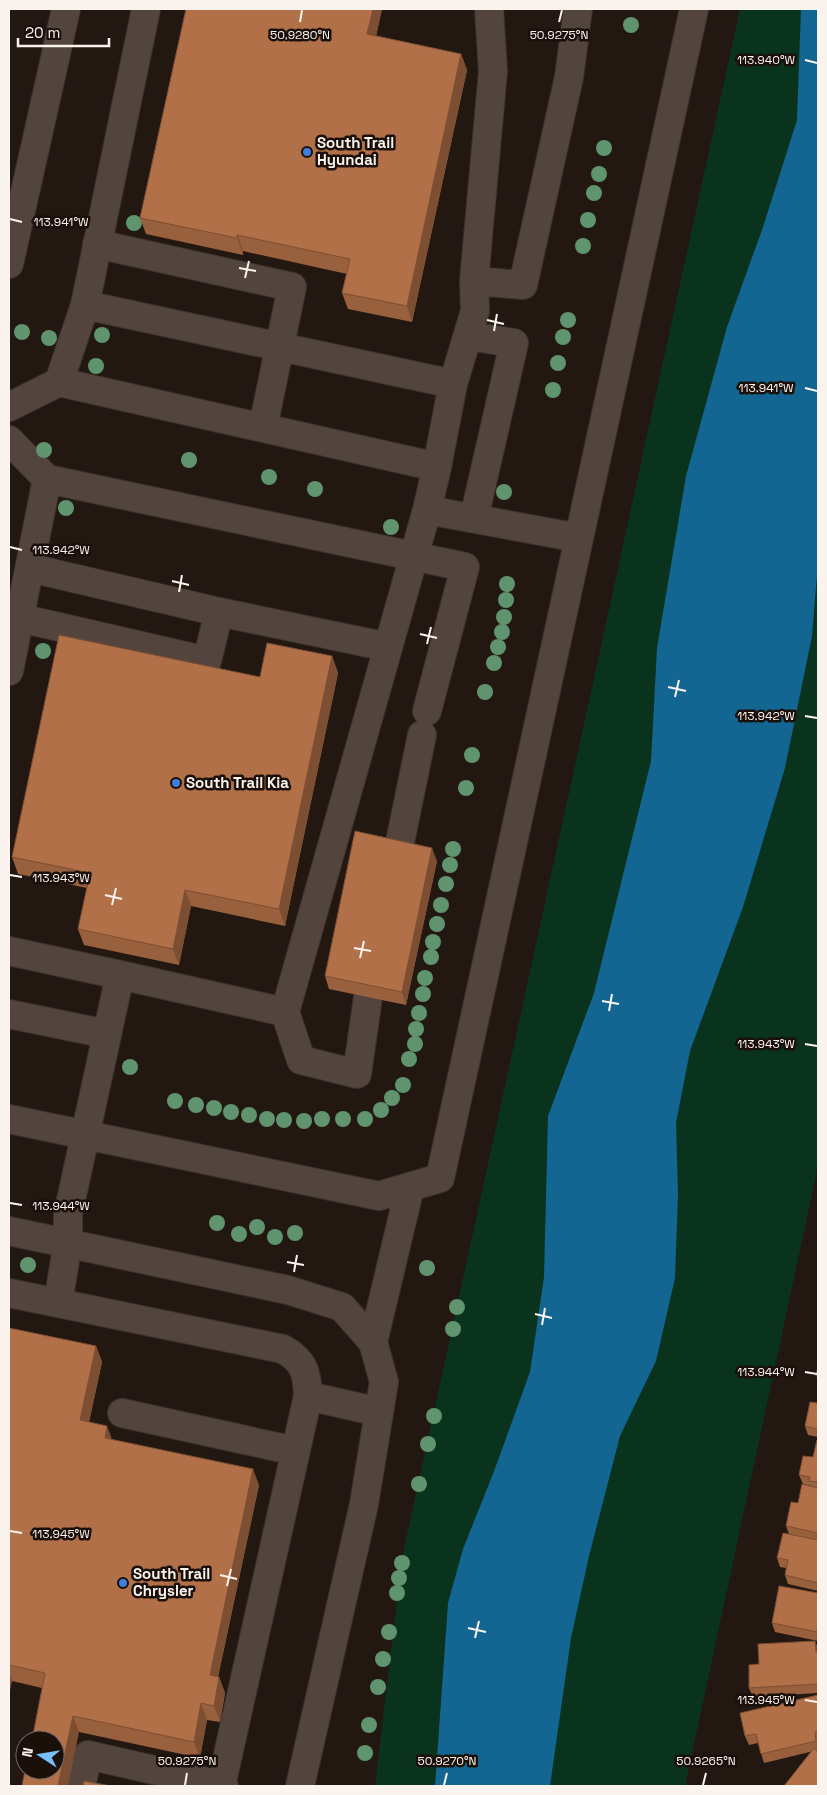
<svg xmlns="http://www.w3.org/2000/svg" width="827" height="1795" viewBox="0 0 827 1795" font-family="'Space Grotesk',sans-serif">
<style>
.green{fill:#0a331e}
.water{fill:#126691}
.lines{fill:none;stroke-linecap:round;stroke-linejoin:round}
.minor-casing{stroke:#3c3430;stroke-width:30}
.minor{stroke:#53453d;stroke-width:28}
.tree{fill:#5f946f}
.wall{fill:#98603d}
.shaded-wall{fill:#7c4e32}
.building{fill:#b17047;stroke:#7c4e32}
.ticks{fill:none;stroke:#fbf3ee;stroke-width:2}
.shop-dot{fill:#3f7fe0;stroke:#1a0f09;stroke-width:2}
.labels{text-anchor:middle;stroke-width:5;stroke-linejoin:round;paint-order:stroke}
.poi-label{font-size:15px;font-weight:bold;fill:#fbf3ee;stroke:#1a0f09;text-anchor:start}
.ticks-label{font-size:12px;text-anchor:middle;fill:#fbf3ee;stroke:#1a0f09;stroke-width:5;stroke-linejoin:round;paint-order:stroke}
</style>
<rect width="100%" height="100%" fill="#231811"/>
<!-- green -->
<path class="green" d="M740,9H818V1166L685,1786H375L402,1558Z"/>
<!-- water -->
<path class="water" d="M801,9H818V563L812,636L785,768L743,907L690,1051L676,1123L678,1195L675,1278L656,1361L620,1436L589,1556L571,1638L550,1786H435L448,1603L463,1549L493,1474L530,1372L544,1277L548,1116L594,993L651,761L657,648L686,476L727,327L763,227L797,120Z"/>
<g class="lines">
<defs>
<path id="minor" d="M97,244L292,287L263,427
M9,264L66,9
M474,281L523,285L569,77L578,9
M85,305L453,384
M468,336L514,343L474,518
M59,382L437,467L427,510L579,538
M9,407L59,382L85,305L146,9
M9,440L47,479L9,671
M437,467L453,384L475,311L474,281L493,71L489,9
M47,479L465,567L427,711
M30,568L219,612
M20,618L207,661L219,612L388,647
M398,852L422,735
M9,951L120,975L68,1214V1242L58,1303
M120,975L285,1012L427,510
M285,1012L301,1060L357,1074L368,997
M9,1014L107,1034
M9,1119L379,1196L440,1178L694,9
M9,1231L288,1290L342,1307L373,1342L410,1187
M9,1293L283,1349C304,1361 307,1372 308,1396
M122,1413L295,1451
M81,1786L88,1755L224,1786
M221,1786L308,1396L379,1412
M300,1786L364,1504L384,1382L373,1342"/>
</defs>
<!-- minor casing -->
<use href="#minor" class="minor-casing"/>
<!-- minor -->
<use href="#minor" class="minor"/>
</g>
<!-- trees -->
<g class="tree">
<circle cx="631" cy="25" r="8"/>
<circle cx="604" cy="148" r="8"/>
<circle cx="599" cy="174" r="8"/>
<circle cx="594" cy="193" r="8"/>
<circle cx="588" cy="220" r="8"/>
<circle cx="134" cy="223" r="8"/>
<circle cx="583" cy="246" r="8"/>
<circle cx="568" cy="320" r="8"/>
<circle cx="22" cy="332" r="8"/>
<circle cx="102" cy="335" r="8"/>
<circle cx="563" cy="337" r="8"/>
<circle cx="49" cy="338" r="8"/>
<circle cx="558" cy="363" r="8"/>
<circle cx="96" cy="366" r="8"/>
<circle cx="553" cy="390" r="8"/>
<circle cx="44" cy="450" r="8"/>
<circle cx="189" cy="460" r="8"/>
<circle cx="269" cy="477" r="8"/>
<circle cx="315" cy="489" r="8"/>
<circle cx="504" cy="492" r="8"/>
<circle cx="66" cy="508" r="8"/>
<circle cx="391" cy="527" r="8"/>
<circle cx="507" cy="584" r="8"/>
<circle cx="506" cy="600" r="8"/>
<circle cx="504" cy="617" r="8"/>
<circle cx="502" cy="632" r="8"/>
<circle cx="498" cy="647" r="8"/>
<circle cx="43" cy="651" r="8"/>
<circle cx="494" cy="663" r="8"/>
<circle cx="485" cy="692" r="8"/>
<circle cx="472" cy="755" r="8"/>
<circle cx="466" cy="788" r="8"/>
<circle cx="453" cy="849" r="8"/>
<circle cx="450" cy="865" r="8"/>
<circle cx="446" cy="884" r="8"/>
<circle cx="441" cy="905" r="8"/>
<circle cx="437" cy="924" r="8"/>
<circle cx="433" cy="942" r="8"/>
<circle cx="431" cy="957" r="8"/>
<circle cx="425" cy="978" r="8"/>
<circle cx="423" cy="994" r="8"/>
<circle cx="419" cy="1013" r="8"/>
<circle cx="416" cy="1029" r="8"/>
<circle cx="415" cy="1044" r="8"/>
<circle cx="409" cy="1059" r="8"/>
<circle cx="130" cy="1067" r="8"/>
<circle cx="403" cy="1085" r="8"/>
<circle cx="392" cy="1098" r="8"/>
<circle cx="175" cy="1101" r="8"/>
<circle cx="196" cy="1105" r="8"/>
<circle cx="214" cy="1108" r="8"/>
<circle cx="381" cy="1110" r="8"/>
<circle cx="231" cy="1112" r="8"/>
<circle cx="249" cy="1115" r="8"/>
<circle cx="267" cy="1119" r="8"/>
<circle cx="322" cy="1119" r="8"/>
<circle cx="343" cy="1119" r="8"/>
<circle cx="365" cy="1119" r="8"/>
<circle cx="284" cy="1120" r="8"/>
<circle cx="304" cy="1121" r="8"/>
<circle cx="217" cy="1223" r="8"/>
<circle cx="257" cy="1227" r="8"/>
<circle cx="295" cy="1233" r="8"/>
<circle cx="239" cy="1234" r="8"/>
<circle cx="275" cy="1237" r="8"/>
<circle cx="28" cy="1265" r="8"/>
<circle cx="427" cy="1268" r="8"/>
<circle cx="457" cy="1307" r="8"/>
<circle cx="453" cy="1329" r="8"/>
<circle cx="434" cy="1416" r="8"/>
<circle cx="428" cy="1444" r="8"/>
<circle cx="419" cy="1484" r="8"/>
<circle cx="402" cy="1563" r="8"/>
<circle cx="399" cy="1578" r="8"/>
<circle cx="397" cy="1593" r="8"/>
<circle cx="389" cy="1632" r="8"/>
<circle cx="383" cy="1659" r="8"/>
<circle cx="378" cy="1687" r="8"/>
<circle cx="369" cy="1725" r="8"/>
<circle cx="365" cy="1753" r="8"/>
</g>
<!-- wall -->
<path class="wall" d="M186,9H382L376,36L461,54L467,70L412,322L348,309L342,293L347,274L243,251V255L146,234L140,218Z
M332,656L338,673L285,926L191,906L179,965L84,945L78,929L87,888L18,874L12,857L260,677Z
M437,861L406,1005L329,989L325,976Z
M9,1328L96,1346L102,1362L89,1422L112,1440L259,1485L218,1677H219L225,1693L220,1722L207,1720L200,1758L79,1732L42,1688L12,1681L9,1694Z
M818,1398V1437L808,1435L805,1426L817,1403Z
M818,1440V1591L788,1584L785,1575L786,1568L780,1567L777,1558L789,1534L786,1526L798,1503L811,1486L803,1484L799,1475L813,1457Z
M818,1593V1641L775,1632L772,1623Z
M818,1648V1693L753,1697L749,1688L759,1664Z
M818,1695V1750L764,1763L758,1743L749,1745L745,1736Z"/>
<!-- shaded-wall -->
<path class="shaded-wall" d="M373,9H382L373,50L367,34Z
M461,54L467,70L412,322L407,306Z
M237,235L243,251V255L237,238Z
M332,656L338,673L285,926L279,909Z
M432,848L437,861L406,1005L402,992Z
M185,890L191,906L179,965L173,949Z
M96,1346L102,1362L86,1437L80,1420Z
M107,1426L113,1442L105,1438Z
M253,1469L259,1485L215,1691L210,1675Z
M815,1641L818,1648V1657L816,1652Z
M9,1672L12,1681L9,1694Z
M219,1677L225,1693L220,1722L214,1706Z
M201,1703L207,1720L200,1758L194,1742Z
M73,1716L79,1732L68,1786H58Z"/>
<!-- building -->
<path class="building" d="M186,9H373L367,34L461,54L407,306L342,293L350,259L237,235V238L140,218Z
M59,635L260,677L267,643L332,656L279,909L185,890L173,949L78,929L90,873L12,857Z
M355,831L432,848L402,992L325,976Z
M9,1328L96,1346L80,1420L107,1426L105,1438L253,1469L210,1675L219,1677L214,1706L201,1703L194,1742L73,1716L58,1786H22L25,1770H55V1740H32L45,1673L9,1665Z
M818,1366V1376H816Z
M818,1398V1429L805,1426L810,1402L817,1403Z
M817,1440H818V1482L809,1481L810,1477L799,1475L803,1456L813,1457Z
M802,1484L818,1488V1533L786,1526L791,1502L798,1503Z
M783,1533L818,1540V1583L785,1575L788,1560L777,1558Z
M779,1586L818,1593V1632L772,1623Z
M815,1641L816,1652H818V1684L749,1688V1665L759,1664L758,1644Z
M818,1695V1731L815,1732L816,1741L761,1754L756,1734L745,1736L740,1713Z
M814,1748L818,1752V1786H784Z
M84,1781L111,1786H83Z"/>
<!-- ticks -->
<path class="ticks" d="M300,22L302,10M559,22L562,10M805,60L817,63M10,219L22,222M239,268L256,271M245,278L249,261M487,320L504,324M494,331L497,314M805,388L817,391M10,547L22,550M172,581L189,585M179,592L182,575M420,634L437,638M427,644L431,627M668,687L686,691M675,697L679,680M805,716L817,718M10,875L22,877M105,895L122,899M112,905L116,888M354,948L371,951M360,958L364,941M602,1001L619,1004M609,1011L612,994M805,1044L817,1046M10,1203L22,1205M287,1262L304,1265M294,1272L297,1255M535,1314L552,1318M542,1325L545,1308M805,1372L817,1374M10,1531L22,1533M220,1575L237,1579M227,1586L231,1569M468,1628L486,1632M475,1638L479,1621M805,1700L817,1702M185,1785L187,1773M444,1785L447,1773M703,1785L706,1773"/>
<!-- markers -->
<g class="shop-dot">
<circle cx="307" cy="152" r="5"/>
<circle cx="176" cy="783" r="5"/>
<circle cx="123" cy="1583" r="5"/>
</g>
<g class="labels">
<!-- poi labels -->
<g class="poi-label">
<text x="317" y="148">South Trail<tspan x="317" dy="17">Hyundai</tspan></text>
<text x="186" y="788">South Trail Kia</text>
<text x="133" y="1579">South Trail<tspan x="133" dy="17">Chrysler</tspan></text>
</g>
</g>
<g class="ticks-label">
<text x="300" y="39">50.9280°N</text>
<text x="559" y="39">50.9275°N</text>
<text x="766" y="64">113.940°W</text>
<text x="61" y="226">113.941°W</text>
<text x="766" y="392">113.941°W</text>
<text x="61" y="554">113.942°W</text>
<text x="766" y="720">113.942°W</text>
<text x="61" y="882">113.943°W</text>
<text x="766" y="1048">113.943°W</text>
<text x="61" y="1210">113.944°W</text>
<text x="766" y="1376">113.944°W</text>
<text x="61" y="1538">113.945°W</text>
<text x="766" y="1704">113.945°W</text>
<text x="187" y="1765">50.9275°N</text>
<text x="447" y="1765">50.9270°N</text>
<text x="706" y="1765">50.9265°N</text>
</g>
<!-- border -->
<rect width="827" height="1795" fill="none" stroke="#fbf3ee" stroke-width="20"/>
<!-- north arrow -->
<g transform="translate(40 1755) rotate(282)"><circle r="24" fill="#1a0f09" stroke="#746a65"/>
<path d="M0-4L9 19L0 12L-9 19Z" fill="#78bff7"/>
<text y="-8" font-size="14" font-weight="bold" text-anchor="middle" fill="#fbf3ee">N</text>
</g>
<!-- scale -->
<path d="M18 38v8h91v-8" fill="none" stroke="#fbf3ee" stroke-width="2.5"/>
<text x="25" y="38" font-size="15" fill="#fbf3ee" stroke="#1a0f09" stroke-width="4" paint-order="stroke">20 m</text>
</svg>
